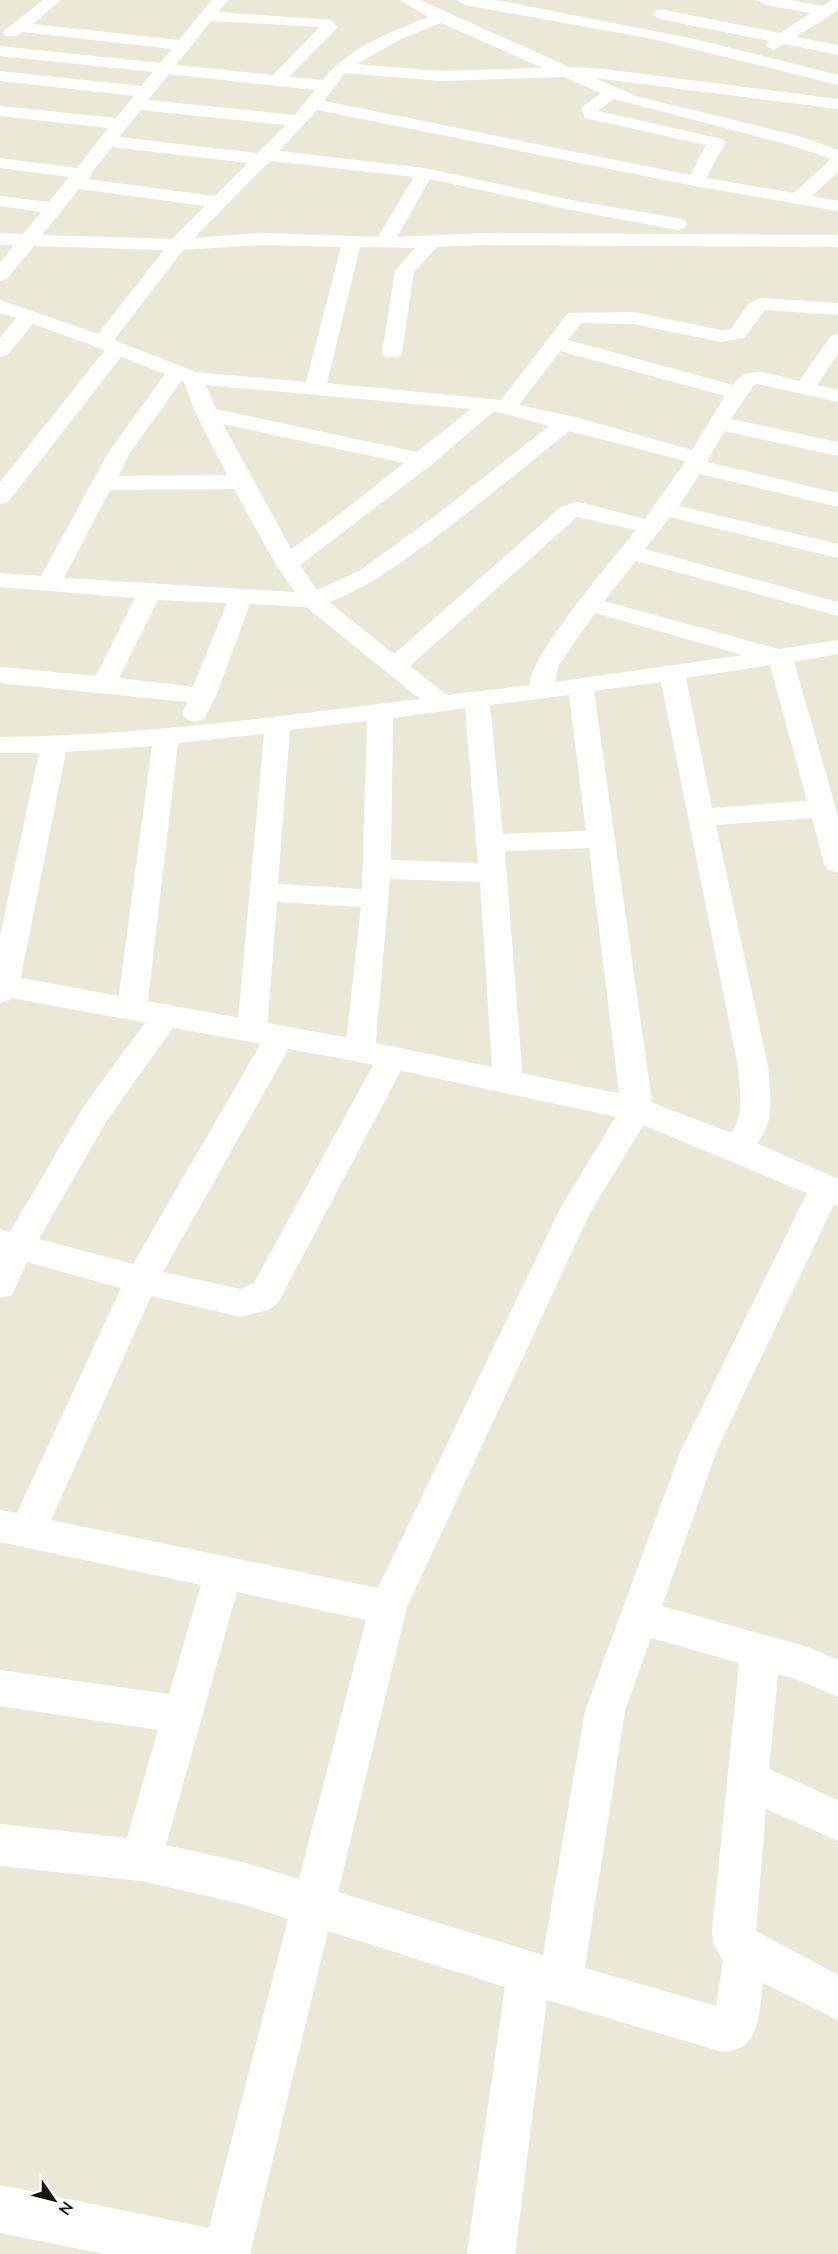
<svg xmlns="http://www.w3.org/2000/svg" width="838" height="2254" viewBox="0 0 838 2254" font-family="'Nunito Sans',sans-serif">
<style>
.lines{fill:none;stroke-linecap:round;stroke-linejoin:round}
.minor{fill:#fff;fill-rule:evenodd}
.tertiary{fill:#fff;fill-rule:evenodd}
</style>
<rect width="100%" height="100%" fill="#ebe8d8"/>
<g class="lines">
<!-- minor -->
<path class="minor" d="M43,0H61L33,24L179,40L212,0H228L218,12L332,20L337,27L335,30L289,77L323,80C349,47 389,33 428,17L400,0H420L569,67L604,69L838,99V109L595,78L636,96L802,137L838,150V172L812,196L838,201V211L695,186L317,110L279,151L425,168L576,201L678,218L685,220L687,224L685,228L678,230L576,211L430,179L397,237L483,233L838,235V247L483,245L437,247L414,272L402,353L399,357H385L382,353L395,271L415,248L360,247L327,383L501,400L568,313L634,312L721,330L731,329L749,303L761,298L838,303V315L765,310L744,338L721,342L634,324L581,323L568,340L733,385C748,362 776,376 799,381L831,336L838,334V354L817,385L838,390V402L757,384L754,385L731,419L838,442V456L724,431L707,462L838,493V507L700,474L679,506L838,544V558L670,517L645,549L838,602V616L636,561L604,601L779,649L838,640V654L794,662L838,816V873L828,870L824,864L812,818L716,825L768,1067C771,1096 776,1127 752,1148C742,1158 735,1160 722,1155L717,1147C722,1139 732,1133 736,1125C744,1108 739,1085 738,1067L661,682L594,691L653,1109L590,1213L407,1607L338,1892L543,1955L585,1711L681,1450L810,1187L815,1178L826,1175L837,1178L838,1196L717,1450L662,1606L808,1647L838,1660V1697L801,1681L778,1674L769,1769L838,1800V1841L766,1809L756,1931L838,1975V2020L763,1983C759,2013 760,2055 719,2051L547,2000L515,2254H467L505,1987L328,1931L250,2254H105L0,2233V2185L209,2228L288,1919L242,1904L141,1881L0,1866V1824L127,1838L158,1730L0,1706V1670L169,1694L201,1585L0,1542V1510L17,1513L121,1288L27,1262L12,1295L0,1298V1229L10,1232L84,1106L156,1008L167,1004L178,1008L182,1015L106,1122L39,1239L133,1264L270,1028L281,1025L292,1028L296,1036L163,1272L241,1289L254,1283L382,1049L393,1046L404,1049L408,1057L278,1303L268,1310L241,1317L151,1296L51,1520L378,1588L560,1209L621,1108L589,848L505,851L523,1082L519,1090L508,1093L497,1090L493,1082L480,882L390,879L375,1051L371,1059L360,1062L349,1059L345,1051L361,907L277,902L267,1031L263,1039L252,1042L241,1039L237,1031L264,734L178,743L147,1009L143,1016L132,1019L121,1016L117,1009L152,746L66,752L19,986L10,1000L0,1003V936L39,753H0V737C141,736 280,716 420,699L306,607L250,604L216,696L204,719L195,722L186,719L182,714L187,702L0,683V667L96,676L135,598L0,587V573L41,576L108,453L165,374L121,357L8,502L0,504V482L105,350L33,324L7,355L0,357V338L16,318L0,313V300L98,334L164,250L34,246L7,279L0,281V263L14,245H0V233L23,234L41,212L0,206V196L49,202L69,177L0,168V158L77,168L108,128L0,116V106L116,118L134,96L0,81V71L141,86L153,72L0,56V46L160,63L172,49L22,32L17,36H5L3,33L5,30ZM211,21L320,27L273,75L176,65ZM441,23L543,68L440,71L357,64L401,39ZM345,73L440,81L564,77L601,93L581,108L585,118L706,145L690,175L324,101ZM169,74L315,90L295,115L148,100ZM614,99L790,145L831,159L794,193L706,178L725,143L722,139L598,111ZM141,110L286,125L257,153L119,137ZM112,147L248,163L215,196L86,179L90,178L92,172ZM270,161L414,177L378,237L261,233L194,238ZM79,189L205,206L172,239L42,235ZM261,245L341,247L306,382L196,372L114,340L183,250ZM560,351L725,396L692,450L575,417L519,405ZM181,381L184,382L196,414L227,475L118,476L130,453ZM206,385L471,409L417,452L216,409ZM494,411L549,426L435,516L359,571L317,590L300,565L431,465ZM223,424L404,463L341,513L291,549ZM569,431L686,461L645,519L583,503L575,502L561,507L394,654L329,602C367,588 396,566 428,543C476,507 522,469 569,431ZM234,489L275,563L295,592L64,578L110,490ZM577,517L636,530C615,557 529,656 530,685L447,695L410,666ZM158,600L227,603L193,687L119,678ZM595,613L743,655L555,682L558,666ZM770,665L807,801L712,808L686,678ZM569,695L586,831L503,834L490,705ZM465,708L478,863L391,860L393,718ZM367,721L362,889L278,884L290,730ZM237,1592L366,1620L299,1879L242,1862L166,1845ZM651,1638L739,1663L712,1931L713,1943L723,1961L716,2006L585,1968L625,1711Z
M457,0H493L512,3L699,40L838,75V85L653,39L465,5Z
M757,0H790L823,6L832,0H838V10L796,37L838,45V55L785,44L773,50L765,45L769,41L660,19L652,14L660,9L780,33L811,13L765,5Z"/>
<!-- tertiary -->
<path class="tertiary" d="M0,974L360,1040L637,1097L745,1138L838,1179V1206L631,1120L360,1062L0,996Z"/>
</g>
<!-- north arrow -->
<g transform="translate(54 2200) rotate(125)" stroke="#ffffff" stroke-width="4.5" paint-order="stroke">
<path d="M0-4.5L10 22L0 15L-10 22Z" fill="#161510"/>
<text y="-9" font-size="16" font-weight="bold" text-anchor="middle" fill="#161510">N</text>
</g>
</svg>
